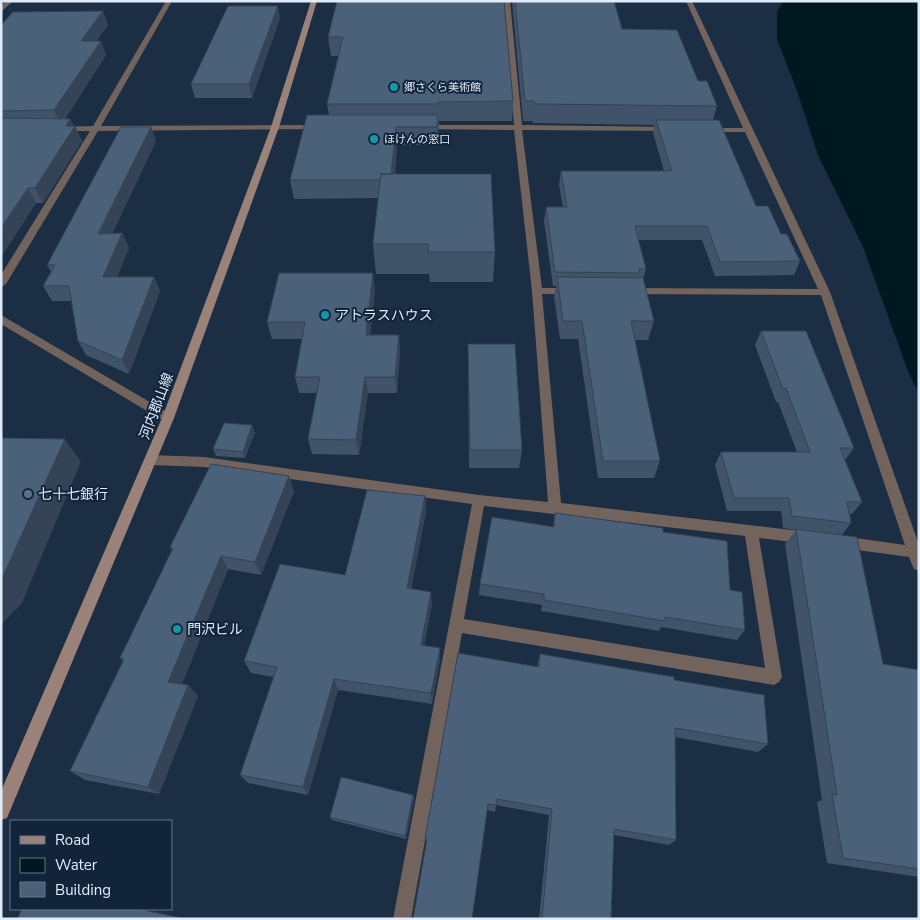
<svg xmlns="http://www.w3.org/2000/svg" width="920" height="920" viewBox="0 0 920 920" font-family="'Nunito Sans','Noto Sans JP',sans-serif">
<style>
.water{fill:#001820}
.lines{fill:none;stroke-linecap:round;stroke-linejoin:round}
.minor{fill:#72635d;fill-rule:evenodd}
.secondary{fill:#9a8278;fill-rule:evenodd}
.wall{fill:#405368}
.shaded-wall{fill:#344355}
.building{fill:#4b6079;stroke:#344355}
.culture-dot{fill:#0f9aa8;stroke:#11243a;stroke-width:2}
.service-dot{fill:#5c6f8a;stroke:#11243a;stroke-width:2}
.labels{text-anchor:middle;stroke-width:4;stroke-linejoin:round;paint-order:stroke}
.far-poi-label{font-size:11px;fill:#e0ecfb;stroke:#11243a;text-anchor:start}
.poi-label{font-size:14px;fill:#e0ecfb;stroke:#11243a;text-anchor:start}
.street-label{font-size:14px;fill:#e0ecfb;stroke:#11243a}
</style>
<rect width="100%" height="100%" fill="#1b2e44"/>
<!-- water -->
<path class="water" d="M783,1H919V393L909,374L863,247L818,155L796,88L777,39V12Z"/>
<g class="lines">
<!-- minor -->
<path class="minor" d="M6,1H13L1,12V6Z
M166,1H172L101,126L320,125L324,127L320,129L98,131L6,284L1,287V275L90,131H60L56,129L60,127L93,126Z
M504,1H510L522,125L670,127L674,129L670,131L522,130L542,288H572L577,291L572,294H542L561,503L808,532L813,534L815,538L813,542L808,544L759,538L782,677L779,682L774,685L462,633L411,919H393L472,504L204,467L151,465L147,464L145,460L147,456L151,455L204,457L479,495L548,502L532,291L514,130L423,129L419,127L423,125H514ZM484,506L745,536L765,668L464,619Z
M686,1H692L830,292L919,545V571L914,569L909,557L842,548L837,546L835,542L837,538L842,536L905,545L821,295L630,294L625,291L630,288L818,289L745,132H708L704,130L708,128H743Z
M1,315L172,415L174,418L172,421H164L1,324Z"/>
<!-- secondary -->
<path class="secondary" d="M311,1H317L279,127L174,418L7,818L1,820V791L162,418L271,127Z"/>
</g>
<!-- wall -->
<path class="wall" d="M337,1L513,101L512,121H439L438,145H397L395,174L495,252L493,282H430L429,274H376L373,244L378,198L294,199L290,180L329,115L327,104L339,56H331L328,37Z
M512,1H614L622,29L698,81L717,106L713,120L756,206L781,234L800,261L794,275L715,276L702,240H638L646,269L643,279L654,321L648,340H635L660,461L654,478H598L578,339H560L554,296L556,286H553L544,221L546,207H563L559,185L561,171H664L653,133L654,125L533,123V121H523Z
M280,18L252,98H195L191,84Z
M1,25H108L96,41H101L106,55L65,119H70L82,141L43,203H36L1,257Z
M156,141L112,234L122,233L129,248L117,277H154L160,291L129,374L86,355L78,341L71,301H52L43,286L51,272L47,265Z
M375,290L370,335H399L400,352L397,393H368L359,455L312,454L308,439L317,393H299L295,377L302,339H272L267,322Z
M761,331L854,448L845,460L862,502L852,514H850L851,523L842,535L883,664L919,670V877L827,863L817,802L822,800L785,544L796,530L783,528L781,511H727L715,465L721,452H797L778,402H776L755,345Z
M468,344L522,450L519,468H469Z
M255,432L245,458L216,456L213,449Z
M294,491L261,575L228,569L182,684L188,685L198,696L159,794L85,780L70,771L123,661L120,658L172,550L170,547Z
M425,496L426,511L411,589L432,604L424,646L440,660L432,704L338,690L308,795L248,783L240,775L274,677L251,673L244,661L345,575Z
M555,513L663,532L745,630L737,640L661,627L659,631L541,611L542,605L479,595L480,584L553,526Z
M540,654L674,680L768,744L758,752L675,737L676,840L669,845L614,835L611,919H539L549,815L496,805L495,812L487,810L427,844L425,839L537,667Z
M413,795L414,798L406,839L332,820L330,817Z"/>
<!-- shaded-wall -->
<path class="shaded-wall" d="M278,6L280,18L252,98L249,84Z
M103,11L108,25L87,55L81,41Z
M101,41L106,55L61,124L54,110Z
M438,115V145L437,127Z
M70,119L74,127L75,126L82,141L43,203L35,188L66,126Z
M151,127L156,141L105,248L98,234Z
M396,127L397,145L392,198L391,180Z
M28,188L36,203L1,257V228Z
M122,233L129,248L111,292L103,277Z
M373,273L375,290L368,352L366,335Z
M154,277L160,291L129,374L122,360Z
M399,335L400,352L397,393L395,377Z
M365,377L368,393L359,455L356,440Z
M252,425L255,432L245,458L243,452Z
M65,439L81,462L22,603L1,625V581Z
M289,476L294,491L261,575L255,562Z
M425,496L426,511L409,601L407,588Z
M221,556L228,569L178,693L168,682Z
M431,592L432,604L422,657L421,645Z
M440,648V660L432,704L431,693Z
M334,679L338,690L308,795L303,787Z
M188,685L198,696L159,794L148,787Z
M413,795L414,798L406,839L405,836Z"/>
<!-- building -->
<path class="building" d="M337,1H504L513,101L438,102V104H327L343,37H328Z
M515,1H614L622,29L677,30L698,81H707L717,106L535,104L534,101H525Z
M228,6H278L249,84H191Z
M103,11L81,41H101L54,110L1,111V25L13,12Z
M307,115H438L437,127H396L391,174H381L380,180H290Z
M1,118L70,119L66,126H75L35,188H28L1,228Z
M656,120H719L756,206H768L781,234H787L800,261L720,262L707,226H635L646,269H639L640,273L555,272L546,207H567L561,171H672Z
M121,127H151L98,234L122,233L103,277H154L122,360L78,341L69,286H43L55,265H47Z
M381,174H491L495,252H428L429,244H373Z
M279,273H373L366,335H399L395,377H365L356,440L308,439L320,377H295L305,322H267Z
M557,277L643,278L654,321H631L660,461H603L582,321H563Z
M761,331H806L854,448H840L862,502H847L851,523L792,516L789,498H734L721,452H810L786,388L783,389Z
M468,344H515L522,450H470Z
M224,423L252,425L243,452L213,449Z
M1,438L65,439L1,581Z
M211,464L289,476L255,562L221,556L168,682L188,685L148,787L70,771L124,659L120,658L173,548L170,547Z
M367,490L425,496L407,588L431,592L421,645L440,648L431,693L334,679L303,787L240,775L277,667L244,661L280,564L345,575Z
M555,513L663,528V532L727,541L730,590L742,592L745,630L665,617V621L544,600V594L480,584L492,517L554,527Z
M796,529L857,537L883,664L919,670V869L843,858L832,794L837,795Z
M458,653L539,667L540,654L674,677V680L764,695L768,744L675,728L676,840L614,829L611,919H542L552,809L497,799L496,805L488,804L472,919H413L427,839H425Z
M341,777L413,795L405,836L330,817Z
M22,909H139L186,919H17Z"/>
<!-- markers -->
<g class="culture-dot">
<circle cx="394" cy="87" r="5"/>
<circle cx="374" cy="139" r="5"/>
<circle cx="325" cy="315" r="5"/>
<circle cx="177" cy="629" r="5"/>
</g>
<circle class="service-dot" cx="28" cy="494" r="5"/>
<g class="labels">
<!-- far-poi labels -->
<g class="far-poi-label">
<text x="404" y="91">郷さくら美術館</text>
<text x="384" y="143">ほけんの窓口</text>
</g>
<!-- poi labels -->
<g class="poi-label">
<text x="335" y="320">アトラスハウス</text>
<text x="38" y="499">七十七銀行</text>
<text x="187" y="634">門沢ビル</text>
</g>
<!-- street labels -->
<g class="street-label">
<text transform="translate(156 406) rotate(-69)" y="5">河内郡山線</text>
</g>
</g>
<!-- border -->
<rect width="920" height="920" fill="none" stroke="#e0ecfb" stroke-width="5"/>
<!-- legend -->
<rect x="10" y="820" width="162" height="90" fill="#11243a" stroke="#647487"/>
<rect x="20" y="836" width="25" height="8" fill="#9a8278" stroke="#647487"/>
<text x="55" y="845" font-size="15" fill="#e0ecfb">Road</text>
<rect x="20" y="858" width="25" height="15" fill="#001820" stroke="#647487"/>
<text x="55" y="870" font-size="15" fill="#e0ecfb">Water</text>
<rect x="20" y="882" width="25" height="15" fill="#4b6079" stroke="#647487"/>
<text x="55" y="895" font-size="15" fill="#e0ecfb">Building</text>
</svg>
